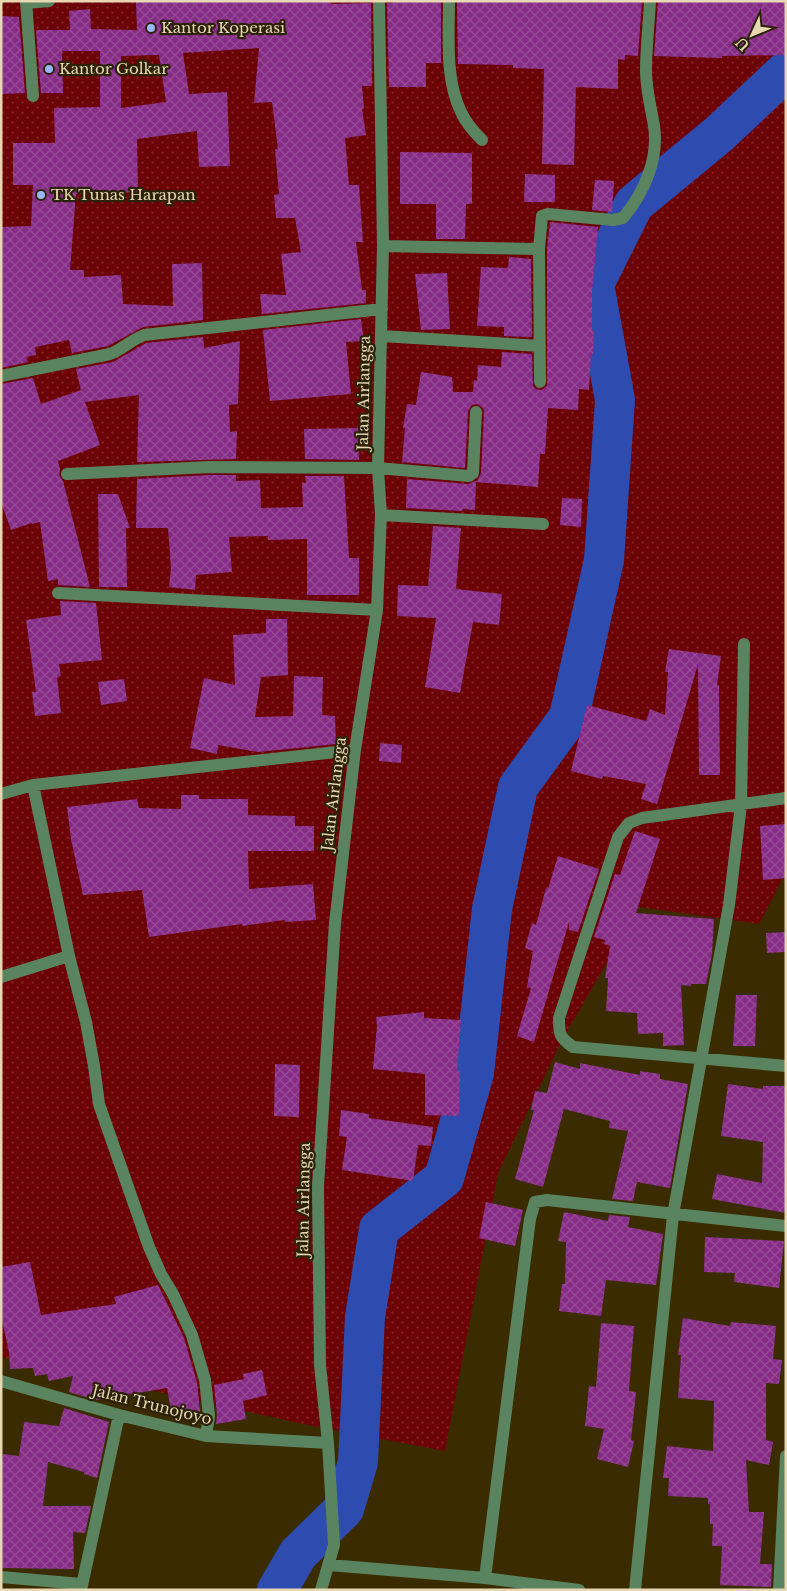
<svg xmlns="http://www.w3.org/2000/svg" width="787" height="1591" viewBox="0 0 787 1591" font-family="'Libre Baskerville',serif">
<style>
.grass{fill:url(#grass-dots)}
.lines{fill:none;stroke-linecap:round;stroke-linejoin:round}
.river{stroke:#2e4bb0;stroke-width:40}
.building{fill:url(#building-cross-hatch);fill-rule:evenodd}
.minor{stroke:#5a845f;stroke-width:12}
.poi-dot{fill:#99b5fd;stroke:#2c2209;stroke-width:2}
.labels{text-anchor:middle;stroke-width:4.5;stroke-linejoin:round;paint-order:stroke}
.poi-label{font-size:15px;fill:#e7d7b3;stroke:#2c2209;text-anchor:start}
.street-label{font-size:15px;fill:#e7d7b3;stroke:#2c2209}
</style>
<defs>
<pattern id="grass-dots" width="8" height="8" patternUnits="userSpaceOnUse" patternTransform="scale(1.25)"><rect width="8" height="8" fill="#6c0307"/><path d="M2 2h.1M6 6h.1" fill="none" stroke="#812729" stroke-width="1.8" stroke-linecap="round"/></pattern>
<pattern id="building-cross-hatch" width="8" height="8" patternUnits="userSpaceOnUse" patternTransform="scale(1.25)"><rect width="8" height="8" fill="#862c87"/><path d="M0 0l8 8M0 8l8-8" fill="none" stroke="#974a96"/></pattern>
</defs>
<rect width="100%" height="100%" fill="#3a2b00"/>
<!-- grass -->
<path class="grass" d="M1,1H786V872L759,924L639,907L562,1040L498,1173L445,1451L308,1425L1,1357Z"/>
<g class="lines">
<!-- river -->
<path class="river" d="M277,1590L298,1554L344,1509L358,1462L365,1317L379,1229L444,1178L474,1073L492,909L518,787L569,717L604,560L615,400L594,284L634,204L719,134L786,71"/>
</g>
<!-- building -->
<path class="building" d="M136,1H331V4L371,3L372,86H362L364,109H362L366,135L345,138L349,185H359L363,242H356L362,290H366V303L262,314L260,294L286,295L281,254L301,252L295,218H276L274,195L279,194L275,149H278L272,102L254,103L259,48L183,53L189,94L227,92L230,166L199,167L197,131L137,139L138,192L76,194L70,270H84V277L121,275L123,304L173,306L172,264L202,263L203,320L143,327L108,346L72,353L69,340L35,347L36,355L26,357L28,362L1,368V227L31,226L33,185H13V143H55L54,108L100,107V51H62L63,93H41L36,30H70L69,11L90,9L91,29L137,30ZM159,55L166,102L121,108V56Z
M393,1H441V63H426V87H389L387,3H393Z
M457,1H642L638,56L625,55V60L618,59V89L576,87L574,165L542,164L544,69L513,68V65L458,64Z
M658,1H786V55L722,56V58L654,56Z
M1,16L19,17L25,93L1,94Z
M400,152L472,153V204H466L465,239H436V204H400Z
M525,174L555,175V202H524Z
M595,180L614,181L612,212L592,210Z
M550,222L598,227L592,291V330H594L593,355H591L589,390L579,389L578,410L548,408L545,454H540L538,487L476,482L475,510L463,509L462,511L406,508L407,479L468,484L478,480L481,473L484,412L483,408L477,404L472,405L468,411L465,468L402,462L405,428H403L407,404L416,405L421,372L452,377L453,392H473L474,380L477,381L478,365L501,367L502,352L532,354L533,386L536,389L541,390L547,386V249Z
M509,257L531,259L532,337L504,336V327L477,326L481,267L508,268Z
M447,273L450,329L421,330L415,274Z
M361,319L364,341L346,342L351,394L270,401L263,330Z
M203,337L204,348L240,341L238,404L229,405L230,432L237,431L236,459L137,462L139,395L85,402L100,445L58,461L60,469L59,475L63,481L90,587L58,585V579L48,581L40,522L32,524V523L11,530L1,502V384L33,378L41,404L81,390L82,395L76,369L113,362L146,343Z
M358,428L359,460L305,459L304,429Z
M209,475H236V481L260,480L261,508L303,507L302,483H306L305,476H344L349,558H359V595H307V539L268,540V536L229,537L232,572L196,575L195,590L169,587L171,568L168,528H136L137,479Z
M98,494H118L130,528H126L127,587H99Z
M562,498L582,499L581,527L560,525Z
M433,526L461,528L456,589L502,594L499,625L473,622L460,693L425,687L436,618L397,616L398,585L428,586Z
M60,601L96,603L102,660L59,664L61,676L57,677L61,713L35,716L32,692H36L26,620L61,615Z
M266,619H287L288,675L261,677L255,717L293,716L294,676L323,677L322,715L335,716L336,744L258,752L218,745L217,754L190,748L204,678L235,685L233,635L266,633Z
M669,649L721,656L717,685H719L720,775H699L698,664L657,804L641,799L646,784L603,776L602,779L571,771L587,705L646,721L650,709L665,715L668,672H665Z
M124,679L127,701L101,705L98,682Z
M380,743L402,745L401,763L379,761Z
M181,795H199V799H248V815L295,816V826H314V851H248L249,889L313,884L316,920L285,922L284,920L242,926V924L149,937L142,890L83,895L71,839L67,807L137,799L139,808L181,809Z
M786,824V878L763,880L760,826Z
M635,831L660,839L636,913L714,919L712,954L706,984H691V986L681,985L684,1045L663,1046V1033L638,1034L637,1013L606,1011L608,978H605L610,946L604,944L605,940L594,937L615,874L620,875Z
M558,856L599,869L578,932L569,930V922L534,1042L517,1036L531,988L527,987L533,951L525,948L532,923L536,925L546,888L548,889Z
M786,932V952L767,953L766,933Z
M736,995H757L755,1046H733Z
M424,1012V1018L461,1020L457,1071H460L459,1116L425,1115V1074L373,1069L377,1026L376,1017Z
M555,1062L580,1069V1063L640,1075V1071L660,1074V1079L688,1084L670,1188L637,1182L633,1201L612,1199L628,1131L609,1128L610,1121L564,1109L543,1187L515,1179L534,1110H531L535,1091L547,1093Z
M275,1064L300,1065L299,1117L274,1116Z
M728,1084L763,1089V1086H786V1213L712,1199L717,1174L762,1183L763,1142L721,1136Z
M341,1110L369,1114V1118L433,1127L431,1146L418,1145L413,1181L342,1170L347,1137L339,1136Z
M486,1202L523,1210L515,1246L479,1238Z
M564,1212L608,1221L609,1215L630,1217L628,1227L663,1234L656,1285L606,1280L601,1316L559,1311L562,1284H565L566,1242L558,1241Z
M705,1237L784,1241L779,1288L734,1282L735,1273L704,1272Z
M30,1262L41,1315L116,1304L114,1297L158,1285L184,1338L197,1382L200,1412L172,1416L167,1388L96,1400L69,1392L73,1376L49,1381L47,1374L35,1376L33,1368L10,1369L9,1352L1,1316V1267Z
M683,1318L730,1326L731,1322L776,1326L773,1359L782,1360L779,1384L766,1383V1440L773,1442L769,1465L746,1460L749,1512H764L760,1564H772L771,1587L720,1585L722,1546H712L713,1524H710V1504H708V1498L668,1496L669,1478H663L667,1446L713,1451L714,1401L678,1398L681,1355H678Z
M601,1323L634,1326L629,1391L636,1392L631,1440L634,1441L628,1467L597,1459L604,1429L585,1426L589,1386L596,1387Z
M262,1370L267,1395L243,1401L246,1419L216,1424L217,1415L214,1385L244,1379L243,1374Z
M64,1408L109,1422L97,1478L84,1474V1472L48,1462L43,1506H91L85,1533L73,1532L74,1569L1,1568V1464L3,1454L19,1456L24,1422L59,1426Z"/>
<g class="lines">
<!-- minor -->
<path class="minor" d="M26,1L33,96
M449,1C449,37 445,79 461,112C466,123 474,132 482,140
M26,3L49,1
M383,246L539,249
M382,336L540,346
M1,376L110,354C123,349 131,340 144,335L382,309
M540,382L539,249L542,216L548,214L613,220L623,218C644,193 659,159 654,126C651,108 646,89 646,70C646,47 649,24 650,1
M67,474L209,467L378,468L469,476L473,473L476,412
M381,515L543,524
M58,593L377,610
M1,794L33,785L355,750
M786,798L642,818L629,823L618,837L559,1018C559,1034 559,1037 573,1047L786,1066
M69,956L86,1022L94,1066L99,1104L149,1247L161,1274L173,1294L192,1335L205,1380L209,1416L206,1436
M1,977L69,956L33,785
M1,1381L119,1415L206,1436L328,1443
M329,1565L485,1578L579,1590
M1,1577L81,1584
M485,1578L530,1219L535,1202L547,1200L786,1226
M81,1590L119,1415
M321,1590L334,1545L328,1443L320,1365L318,1186L335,923L355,750L377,610L381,515L378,468L383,246L379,1
M635,1590L673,1215L729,905L741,805L744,644
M779,1590L786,1456"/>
</g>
<!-- markers -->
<g class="poi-dot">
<circle cx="151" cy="28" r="5"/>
<circle cx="49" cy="69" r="5"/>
<circle cx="41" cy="195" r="5"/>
</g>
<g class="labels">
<!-- poi labels -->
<g class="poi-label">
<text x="161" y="33">Kantor Koperasi</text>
<text x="59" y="74">Kantor Golkar</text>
<text x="51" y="200">TK Tunas Harapan</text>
</g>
<!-- street labels -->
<g class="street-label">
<text transform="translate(364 393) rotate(-89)" y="5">Jalan Airlangga</text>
<text transform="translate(334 794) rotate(-83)" y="5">Jalan Airlangga</text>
<text transform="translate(304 1200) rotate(-89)" y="5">Jalan Airlangga</text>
<text transform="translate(152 1405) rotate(14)" y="5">Jalan Trunojoyo</text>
</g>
</g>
<!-- border -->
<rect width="787" height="1591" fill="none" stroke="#e7d7b3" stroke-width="5"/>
<!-- north arrow -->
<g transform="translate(752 35) rotate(226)" stroke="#2c2209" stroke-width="4" paint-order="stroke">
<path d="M0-4L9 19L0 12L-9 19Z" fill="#e7d7b3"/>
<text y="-8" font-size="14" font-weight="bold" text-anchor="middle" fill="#e7d7b3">U</text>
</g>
</svg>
